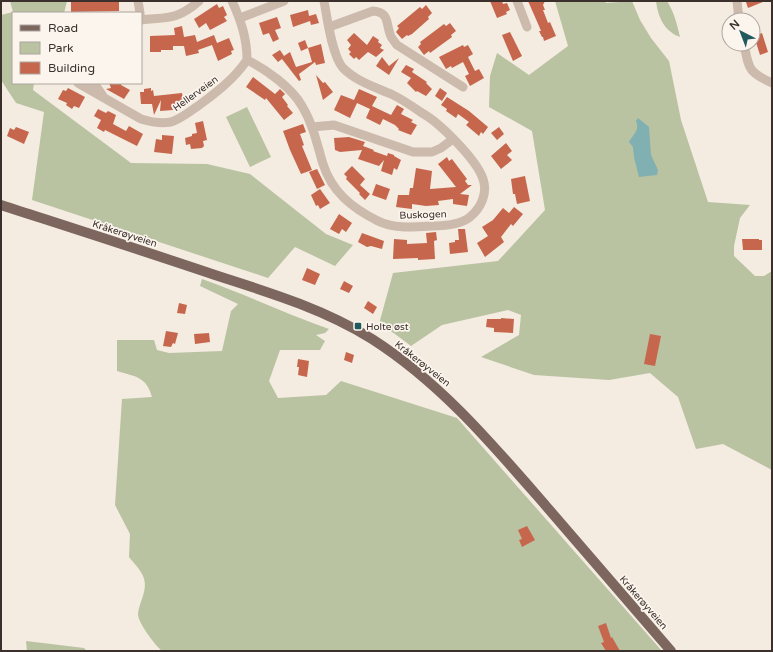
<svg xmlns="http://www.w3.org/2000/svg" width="773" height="652" viewBox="0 0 773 652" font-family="'Varela Round',sans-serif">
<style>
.green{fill:#b9c3a1}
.water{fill:#80b0b1}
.building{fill:#c6674d}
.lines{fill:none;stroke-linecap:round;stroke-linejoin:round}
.minor{stroke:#ccbaad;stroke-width:9}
.primary{stroke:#7c665d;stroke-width:10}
.poi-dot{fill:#205a5d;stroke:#fbf5ee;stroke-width:1.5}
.labels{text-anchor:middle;stroke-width:3.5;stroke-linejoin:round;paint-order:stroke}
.street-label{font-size:10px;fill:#3b302b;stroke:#fbf5ee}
.poi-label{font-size:10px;fill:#3b302b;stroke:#fbf5ee;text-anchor:start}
</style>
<rect width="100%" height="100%" fill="#f4ebe1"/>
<!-- green -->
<path class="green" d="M10,1H67L64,13H13V83H34L33,90L131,163L207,164L250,174L326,234L353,245L335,266L295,247L268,278L32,200L44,112L16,103L1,80V15L13,12Z
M555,1H605L606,3L632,1L640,20L651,38L669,61L681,120L708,202L750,205L740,218L734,246V256L755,276H764L772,271V470L723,444L696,449L678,397L650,373L609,380L534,375L481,357L519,335L521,315L508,310L442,325L411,346L395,334L379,324L393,273L498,261L545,210L532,131L489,107L490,76L497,53L529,75L568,46Z
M656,1H667C674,12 677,24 680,37C664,31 658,17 656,1Z
M247,107L271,157L250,167L226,117Z
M202,279C245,294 286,314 329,329L325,333L316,335L325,341L320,350H280L269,381L278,398L326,395L341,381L457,418L662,651H162C155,645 138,623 138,614C139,601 150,588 142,574C139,568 133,562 129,557L130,534L115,505L122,399L152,397C146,376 136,377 117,371V340H154L157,350L169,353L222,351L231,311L238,304L200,286Z
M26,641L84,648L87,651H27Z"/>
<!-- water -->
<path class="water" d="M638,118L649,127L651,155L658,170L657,175C650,176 645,176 639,177L634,157L633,147L629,142C633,134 640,131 636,121Z"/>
<!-- building -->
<path class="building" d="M71,1H119V11L71,12Z
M490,1H502L503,4L507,3L510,10L506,12L507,14L497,18Z
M528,1H545L543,5L545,10H543L548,23L550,22L556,36L544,41L543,37H542L539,31H541L539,26Z
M749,1H765L748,8L746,2Z
M217,4L219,8L223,6L227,15L224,17L227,21L210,30L206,23L199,28L194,19Z
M426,5L432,13L428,17L429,19L412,34L408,36L407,35L402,39L396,32L399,28L397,26L420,7L422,9Z
M308,10L309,16L316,14L319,23L311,25L310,21L293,27L290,15Z
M277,17L281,28L275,30L279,39L273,42L269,33L263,35L259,23Z
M450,23L456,31L451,35L452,37L430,53L429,51L424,55L418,47L421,44L420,42L444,24L446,26Z
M182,26L184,37L195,35L197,42L214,35L217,43L229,38L234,50L231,51L232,54L218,61L212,45L198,50L199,53L186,56L184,46H173V50H161V52H150V36L175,35L174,28Z
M510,32L522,56L513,61L502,35Z
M354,33L367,45L373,36L379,40L378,42L382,45L380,48L384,50L376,57L368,52L359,60L356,57L354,59L349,54L351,52L348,49L351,45L347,40Z
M762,33L768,52L760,55L754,36Z
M305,40L308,48L301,51L298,43Z
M321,44L325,63L316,65L315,62L299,74L301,80L299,81L282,59L278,62L272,55L280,50L284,56L290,52L296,67L312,62L308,48Z
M463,45L464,47L468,45L473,54L468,57L475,71L479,69L484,78L470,86L465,76L469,74L463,62L452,68L451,66L446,69L439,57Z
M382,57L389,66L399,58L389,75L376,66Z
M406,65L414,69L412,72L427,82L426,83L432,89L426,96L417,91L416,92L407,83L411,78L401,72Z
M316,75L323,83L325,82L333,92L323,100Z
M253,77L275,94L280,89L285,94L282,97L288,105L287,106L293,113L284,120L266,98L265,100L246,87Z
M109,83H121V85L130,90L124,99L106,89L111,88Z
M68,88L85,97L79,108L74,106L72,109L66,105L67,103L58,99L63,90L66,91Z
M151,88V91L153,90L154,96L182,93L184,106L172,107L173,110L160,111L161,100L154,115L152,104H141L140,92H144V89Z
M440,88L447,93L442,101L435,96Z
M359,89L377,97L372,106L391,115L397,105L404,109L401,114L413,120L411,122L417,125L411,135L398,130L399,129L395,125L383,119L380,125L366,118L370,109L357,103L350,118L334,110L341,95L354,100Z
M447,97L469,111L488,127L483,134L481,132L479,136L466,125L469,122L458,114L456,118L446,111L447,109L441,105Z
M98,109L106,113L108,111L116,115L113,124L126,131L129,126L143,134L137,146L105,130L104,132L97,128L101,120L94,116Z
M203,121L207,140L203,141L204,146L202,148L191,149L190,144L186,145L185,138L192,136V134L197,133L195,123Z
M303,124L306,132L300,134L304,145L302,146L312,170L301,174L290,150L283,131Z
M16,127L29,132L24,144L7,136L10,128L14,130Z
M499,127L504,134L497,140L491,133Z
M162,135L174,136L172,154L154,152L156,139L162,140Z
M349,137L365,142L363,146L374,150L373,151L387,156L388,153L394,155V156L401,160L397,170L394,168L392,175L381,171L384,160L379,166L358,159L362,150L340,152L335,150L334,138Z
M506,143L512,151L507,155L512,160L501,169L491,156Z
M447,157L449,161L452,159L467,179L465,181L468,185H472L460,194L469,195L467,206L453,204V199L438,201L439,205L426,206L412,204V209L396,207L398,195H409L410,188H413L416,168L432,171L430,189L456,187L438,164Z
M352,166L365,179L360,185L370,194L365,200L359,194L360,193L346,179L347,177L344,174Z
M317,169L325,185L317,189L309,172Z
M525,176L530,201L517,204L515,194H513L511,179Z
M376,184L390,189L386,200L372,195Z
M320,189L330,203L320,209L318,205L316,206L311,195Z
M514,207L523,214L513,226L511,224L501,237L504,242L485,257L477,243L488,236L482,227L493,220L503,208L509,213Z
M339,214L352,223L346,232L342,229L339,234L330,229Z
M458,229H465L468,252L450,254L449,243L455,242V240H459Z
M436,232L437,240L434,241L435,259L418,260V258L393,259L394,239L407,240V244L427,243L426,233Z
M362,233L384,241L382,249L371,246L367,247L358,242Z
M742,239H759V240H762V250H743Z
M307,268L320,274L315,285L302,280Z
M344,281L353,286L349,293L340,289Z
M368,301L377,307L373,314L364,308Z
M179,303L187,305L185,314L177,313Z
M501,318L514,319L513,333L494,332V328L486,327L487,319H501Z
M166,331L178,333L175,344L173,343L171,347L163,346Z
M209,333L210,342L195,344L194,334Z
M650,334L661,336L655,366L644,364Z
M346,352L354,355L352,363L344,360Z
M298,359L309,361L307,377L298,375L299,367H297Z
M527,526L535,540L522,547L519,540L522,539L518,530Z
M606,623L611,638L612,637L620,651H606L601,643L604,642L598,626Z"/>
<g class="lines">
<!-- minor -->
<path class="minor" d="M138,1L140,13
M232,1C241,21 247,38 247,60
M517,1L527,27
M737,1L739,20
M141,17V20C169,17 177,20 199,1
M240,18L284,1
M329,27L373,11C389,12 386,23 390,34C391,38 394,41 397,45L463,87
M744,44C749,69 748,72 772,83
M247,60C266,69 292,88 302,106C313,124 317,144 323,164C332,192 352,208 378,221C394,229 414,227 432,226C444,226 460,225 470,217C481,208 488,193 483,179C477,160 440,123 422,113C412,106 402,99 391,94C374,87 356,81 343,68C332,56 327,17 324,1
M78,83L141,119C151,122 161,124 171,122C181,119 189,112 198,106C217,92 234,79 247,60
M94,83L103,96
M312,127L334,125L413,152H432L441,148L453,139"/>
<!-- primary -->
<path class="primary" d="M1,205C72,228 144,251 215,275C268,292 324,309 372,339C441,383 493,445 546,506C587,554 629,602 671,651"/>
</g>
<!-- markers -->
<rect class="poi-dot" x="354" y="322" width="8" height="8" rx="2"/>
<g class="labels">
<!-- street labels -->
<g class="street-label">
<text transform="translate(195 93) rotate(-36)" y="4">Hellerveien</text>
<text transform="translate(423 214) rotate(-2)" y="4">Buskogen</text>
<text transform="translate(125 233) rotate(18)" y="4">Kråkerøyveien</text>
<text transform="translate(423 363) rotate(38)" y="4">Kråkerøyveien</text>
<text transform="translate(644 602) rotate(49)" y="4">Kråkerøyveien</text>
</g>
<!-- poi labels -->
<g class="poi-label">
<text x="366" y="330">Holte øst</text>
</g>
</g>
<!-- border -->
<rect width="773" height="652" fill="none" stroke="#3b302b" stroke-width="4"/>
<!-- legend -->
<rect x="12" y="12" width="130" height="72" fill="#fbf5ee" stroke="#aea6a0"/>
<rect x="20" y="25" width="20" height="6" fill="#7c665d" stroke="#aea6a0"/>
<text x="48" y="32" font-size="12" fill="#3b302b">Road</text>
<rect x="20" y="42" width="20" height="12" fill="#b9c3a1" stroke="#aea6a0"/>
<text x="48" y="52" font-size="12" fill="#3b302b">Park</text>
<rect x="20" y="62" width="20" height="12" fill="#c6674d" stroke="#aea6a0"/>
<text x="48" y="72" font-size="12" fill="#3b302b">Building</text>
<!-- north arrow -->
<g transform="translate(741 32) rotate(318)"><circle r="19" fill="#fbf5ee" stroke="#aea6a0"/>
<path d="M0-3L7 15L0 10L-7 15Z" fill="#205a5d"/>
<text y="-6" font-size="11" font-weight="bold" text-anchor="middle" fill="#3b302b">N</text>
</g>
</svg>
